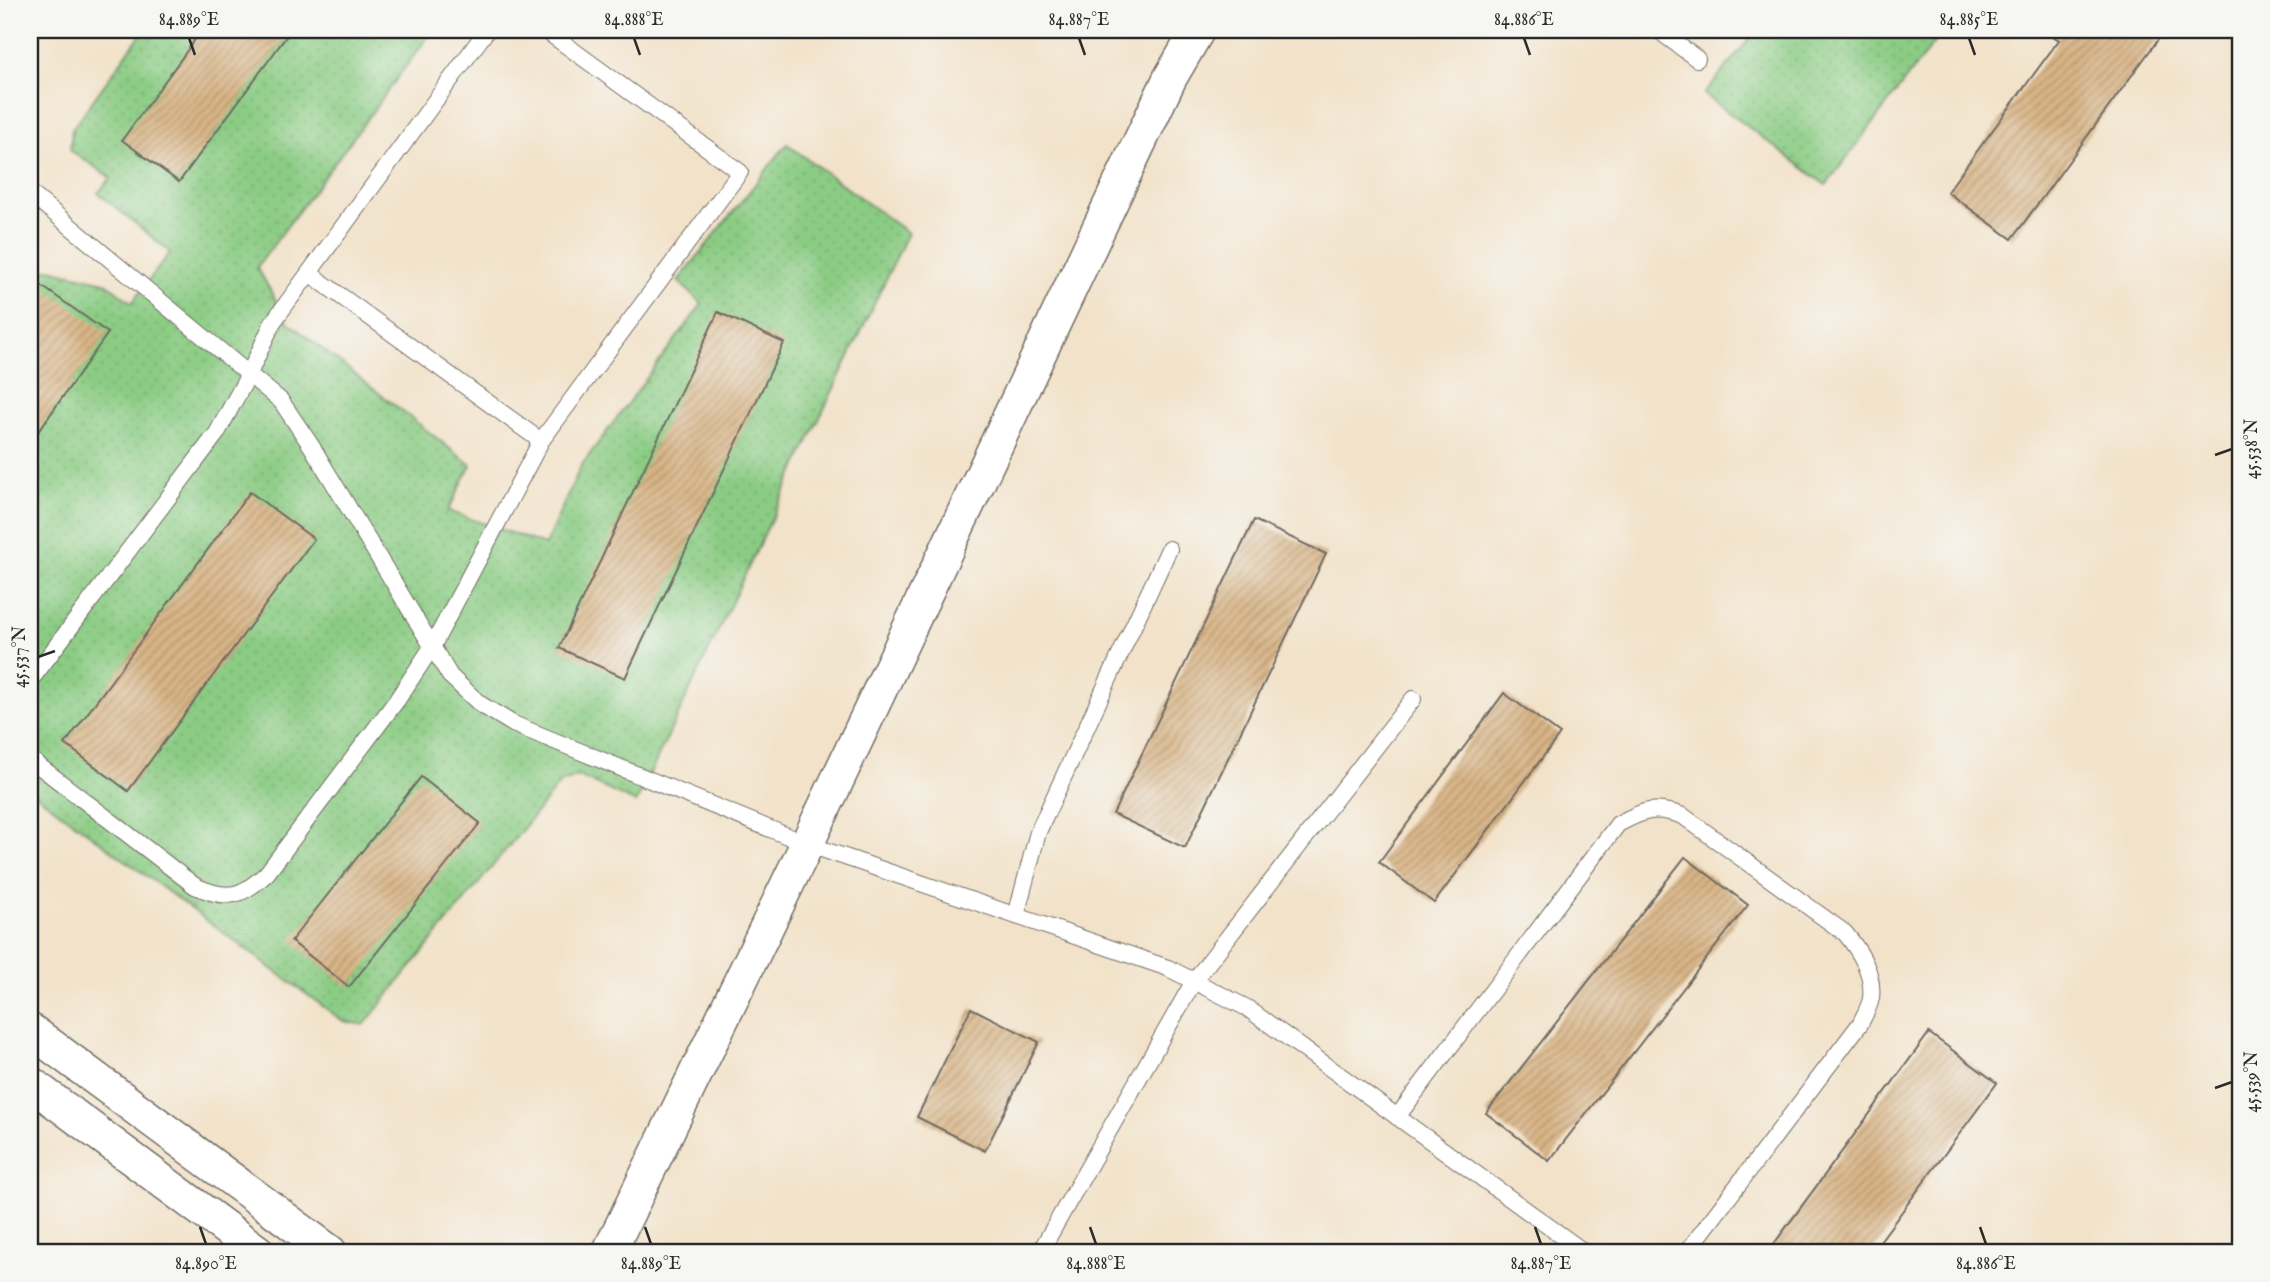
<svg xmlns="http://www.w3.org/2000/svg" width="2270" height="1282" viewBox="0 0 2270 1282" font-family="'IM FELL English',serif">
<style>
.grass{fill:url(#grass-dots);stroke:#5b7c58;stroke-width:2}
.building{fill:url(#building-hatch)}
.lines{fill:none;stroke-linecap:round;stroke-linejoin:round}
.service-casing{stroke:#716b62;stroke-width:18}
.minor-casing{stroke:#716b62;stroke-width:36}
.service{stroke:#fff;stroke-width:16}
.minor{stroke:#fff;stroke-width:33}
.ticks{fill:none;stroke:#2b2b2b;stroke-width:2.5}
.neatline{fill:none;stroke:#2b2b2b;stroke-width:2.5}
.ticks-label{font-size:18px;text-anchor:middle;fill:#2b2b2b}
</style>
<defs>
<pattern id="grass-dots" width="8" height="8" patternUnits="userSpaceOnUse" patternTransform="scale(1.75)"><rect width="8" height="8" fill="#8bcc84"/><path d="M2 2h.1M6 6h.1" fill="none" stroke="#78af72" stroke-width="1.8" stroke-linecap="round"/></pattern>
<pattern id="building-hatch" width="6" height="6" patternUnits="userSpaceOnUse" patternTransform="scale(1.75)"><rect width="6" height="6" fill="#d9b587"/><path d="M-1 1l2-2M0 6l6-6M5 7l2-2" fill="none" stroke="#b0936f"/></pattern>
</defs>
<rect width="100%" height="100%" fill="#f6f6f2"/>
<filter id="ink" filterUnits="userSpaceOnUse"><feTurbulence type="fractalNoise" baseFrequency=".0143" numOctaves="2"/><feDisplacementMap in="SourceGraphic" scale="14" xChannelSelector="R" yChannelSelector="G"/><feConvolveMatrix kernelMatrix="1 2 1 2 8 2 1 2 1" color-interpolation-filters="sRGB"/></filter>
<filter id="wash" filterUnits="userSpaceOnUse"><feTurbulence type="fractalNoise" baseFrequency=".00686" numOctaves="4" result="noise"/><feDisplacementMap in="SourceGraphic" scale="28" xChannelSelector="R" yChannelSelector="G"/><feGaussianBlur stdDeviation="1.57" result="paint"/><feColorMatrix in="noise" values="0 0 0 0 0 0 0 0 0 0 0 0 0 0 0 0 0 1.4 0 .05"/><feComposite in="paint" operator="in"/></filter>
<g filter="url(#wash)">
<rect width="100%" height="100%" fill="#f2e2c9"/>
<!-- grass -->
<path class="grass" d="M144,30H433L257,267L288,322L471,465L448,511L545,545L581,466L702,304L678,281L787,144L908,233L636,803L579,776L560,783L364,1025L343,1021L30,790V272L50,269L105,282L132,303L170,252L98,193L111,178L70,150L72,129Z
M1757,30H1921L1935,41L1826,185L1704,94Z"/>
<g id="blocks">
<!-- building -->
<path class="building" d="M202,30H291L179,182L122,140Z
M2044,30H2165L2012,239L1947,192L2059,40Z
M36,282L108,333L30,443V291Z
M718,312L784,343L625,678L559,648Z
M250,492L314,539L128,791L65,744Z
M1254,520L1326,554L1185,848L1113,814Z
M1504,693L1560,734L1434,903L1379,862Z
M421,777L480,823L349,987L291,941Z
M1685,857L1748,905L1549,1161L1486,1113Z
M971,1008L1039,1042L985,1151L917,1117Z
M1929,1033L1997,1083L1872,1252H1768Z"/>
</g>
</g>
<g filter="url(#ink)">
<use href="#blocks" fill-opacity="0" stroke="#716b62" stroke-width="2"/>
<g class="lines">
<defs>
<path id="service" d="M1658,30L1697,59
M2233,30L2240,33
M30,193L281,401L312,447L450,676L480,704L513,724L807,844L1168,968L1247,1008L1584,1252
M309,273L541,441
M30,681L217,433L249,374L273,322L487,30
M30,759L195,886C228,901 242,897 267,873L397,700L432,647L541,441L740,172L545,30
M1016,916L1038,832L1169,549
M1397,1117L1618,824C1644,810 1654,806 1683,816L1845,933C1860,951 1874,973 1871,998C1870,1006 1864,1016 1860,1024L1687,1252
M1040,1252L1194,981L1413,699"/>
<path id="minor" d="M30,1030L330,1252
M30,1083L258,1252
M609,1252L807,844L1170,78L1198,30"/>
</defs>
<!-- service casing -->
<use href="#service" class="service-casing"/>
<!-- minor casing -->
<use href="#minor" class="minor-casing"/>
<!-- service -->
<use href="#service" class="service"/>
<!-- minor -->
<use href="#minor" class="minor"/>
</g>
</g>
<!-- ticks -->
<path class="ticks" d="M189,38L195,55M634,38L640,55M1079,38L1085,55M1524,38L1530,55M1969,38L1975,55M2215,455L2232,449M38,657L55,651M2215,1088L2232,1082M200,1227L206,1244M645,1227L651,1244M1090,1227L1096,1244M1535,1227L1541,1244M1980,1227L1986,1244"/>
<!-- margin -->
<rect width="2270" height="1282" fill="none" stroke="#f6f6f2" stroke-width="77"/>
<rect x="38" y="38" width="2194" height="1206" class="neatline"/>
<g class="ticks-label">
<text x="189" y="25">84.889°E</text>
<text x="634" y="25">84.888°E</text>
<text x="1079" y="25">84.887°E</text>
<text x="1524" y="25">84.886°E</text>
<text x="1969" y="25">84.885°E</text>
<text transform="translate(2251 449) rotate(-90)" y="6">45.538°N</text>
<text transform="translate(19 657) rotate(-90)" y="6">45.537°N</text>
<text transform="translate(2251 1082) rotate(-90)" y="6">45.539°N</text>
<text x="206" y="1269">84.890°E</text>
<text x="651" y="1269">84.889°E</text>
<text x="1096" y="1269">84.888°E</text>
<text x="1541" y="1269">84.887°E</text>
<text x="1986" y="1269">84.886°E</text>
</g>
</svg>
